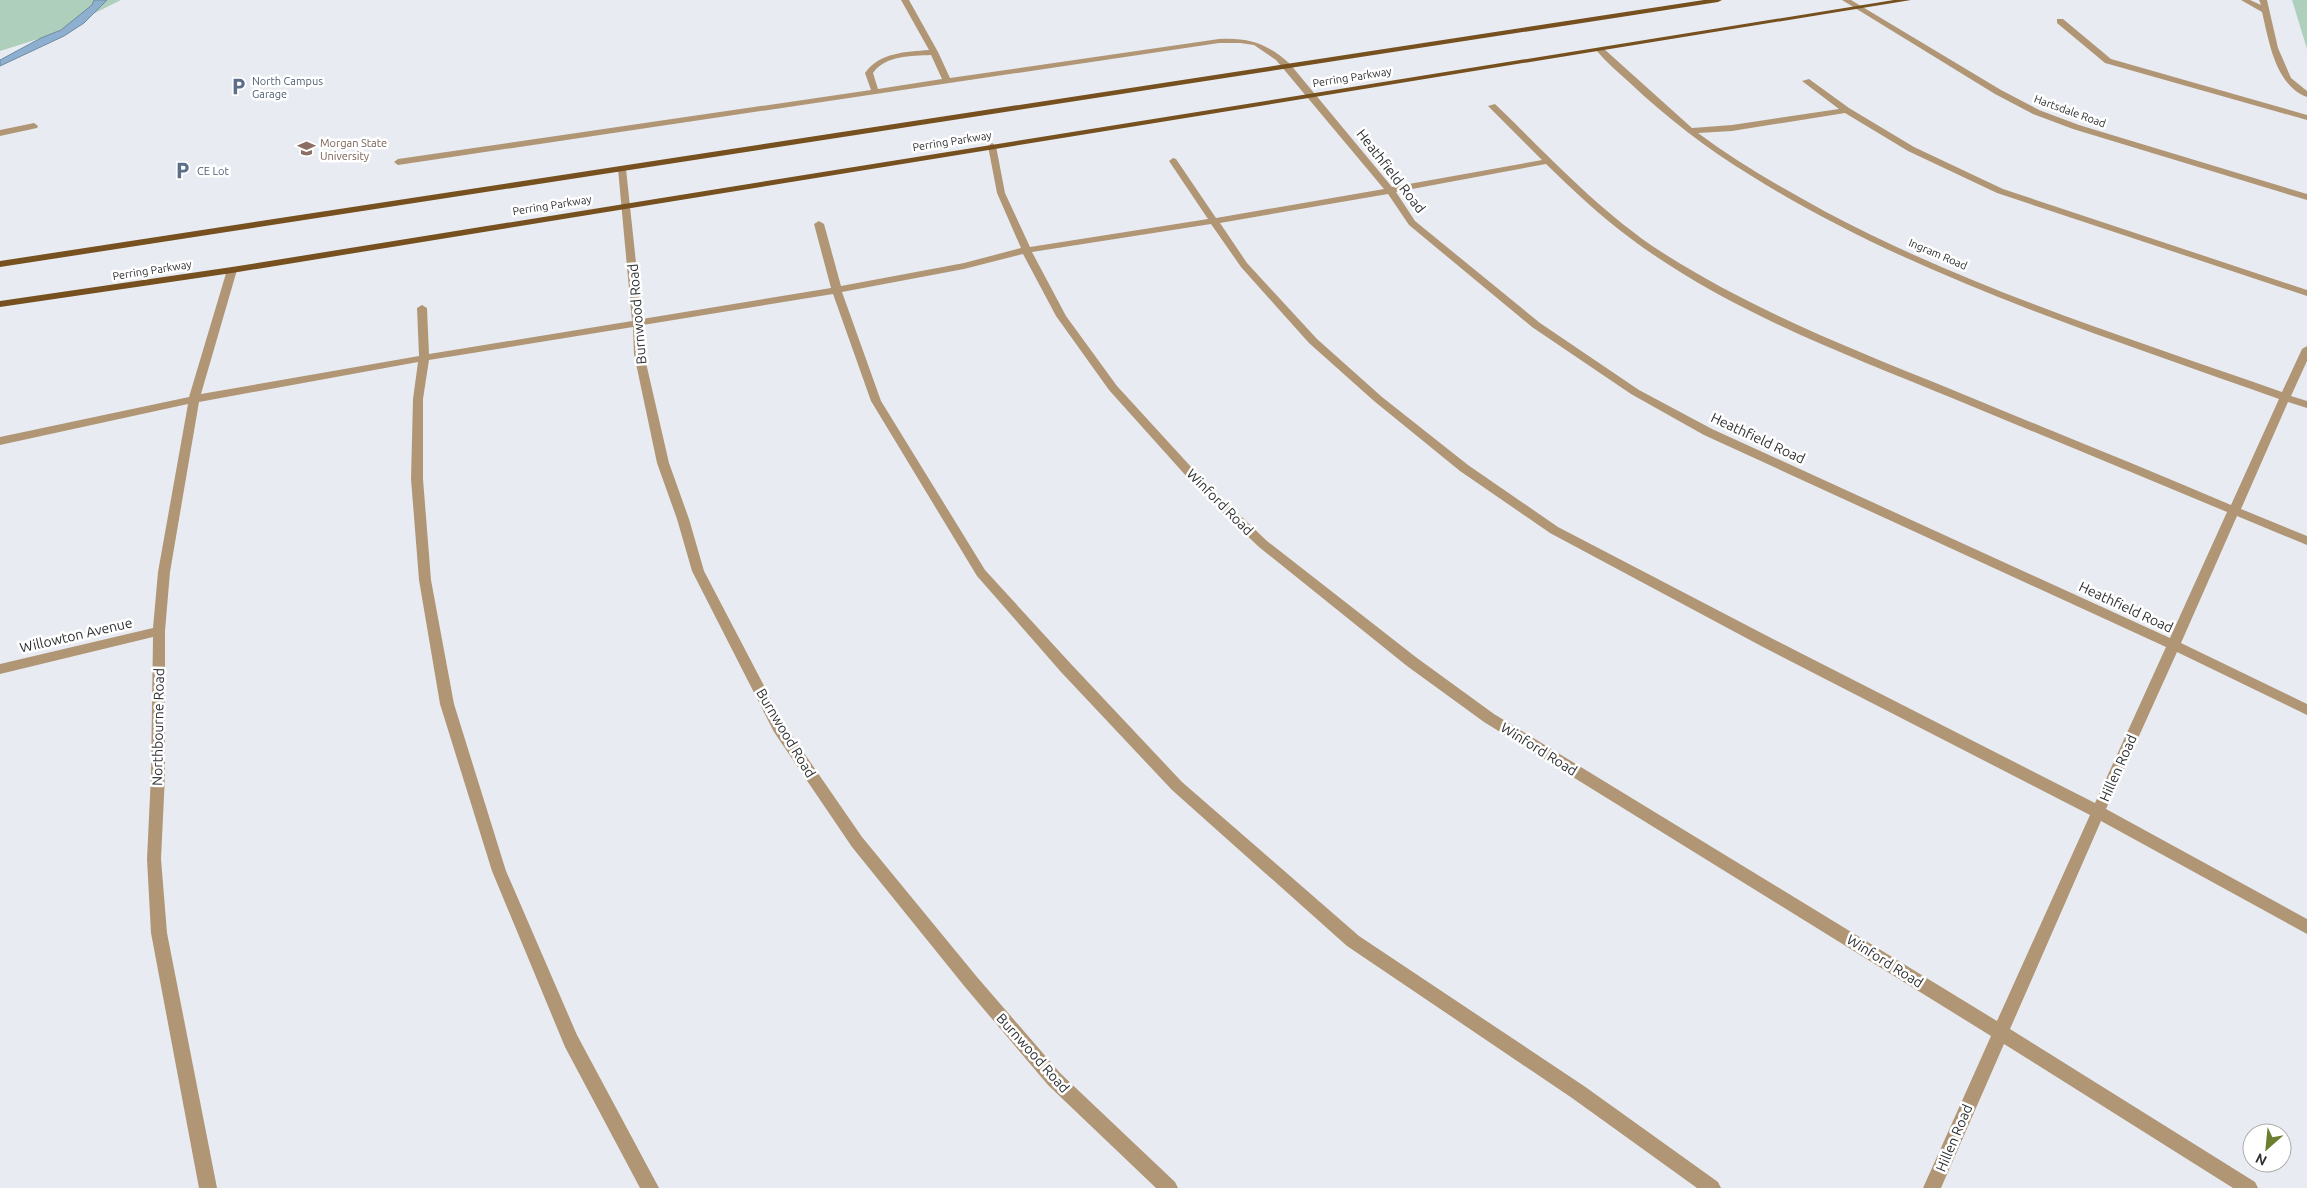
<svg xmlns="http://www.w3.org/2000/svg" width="2307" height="1188" viewBox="0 0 2307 1188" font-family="Ubuntu,sans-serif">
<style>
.green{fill:#aecfbc}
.water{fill:#8db0d1;stroke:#708aa1}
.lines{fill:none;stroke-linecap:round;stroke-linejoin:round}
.minor{fill:#b19676;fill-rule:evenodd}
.major{fill:#76501e;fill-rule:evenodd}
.labels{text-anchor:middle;stroke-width:5;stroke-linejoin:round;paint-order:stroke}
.far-street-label{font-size:11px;fill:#2e3032;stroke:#fff}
.far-service-label{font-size:11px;fill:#4e5e75;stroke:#fff;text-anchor:start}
.far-education-label{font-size:11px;fill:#785e54;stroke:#fff;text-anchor:start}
.street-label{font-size:14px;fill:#2e3032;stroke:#fff}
</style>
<rect width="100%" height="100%" fill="#e8ecf2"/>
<!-- green -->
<path class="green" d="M0,0H121L51,35L0,51Z
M2292,0H2307V49Z"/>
<!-- water -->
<path class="water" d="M94,0H107L84,23L64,36L0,66V60L41,38L61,30L92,5Z"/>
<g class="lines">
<!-- minor -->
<path class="minor" d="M901,0H909L938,52L950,78L1219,39C1249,37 1268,44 1290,64L1392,187L1542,160L1488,106L1495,104C1548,155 1598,210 1660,251C1750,309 1849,348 1948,388C2042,427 2137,465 2231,505L2279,399C2099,334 1913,277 1750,175C1706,148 1667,118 1630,83C1618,72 1606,62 1596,50L1603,48L1692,128L1732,125L1839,109L1802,81L1809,79L1849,108L1914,147L2003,189L2307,290V296L1997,193L1908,151L1845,113L1732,131L1698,133C1738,163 1782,188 1826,212C1971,289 2128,338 2282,392L2302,349L2307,346V361L2291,396L2307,401V408L2288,402L2241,509L2307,536V545L2237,516L2181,643L2307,704V715L2177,652L2106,809L2307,919V934L2101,821L2010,1029L2255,1182L2258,1188H2233L2004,1044L1941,1188H1923L1991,1036L1484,722L1407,666L1259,547L1196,487L1109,390L1056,316L1023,254L964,269L842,292L881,401L985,570L1071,664L1182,782L1359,936L1584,1086L1718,1182L1721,1188H1697L1572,1098L1347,946L1172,790L1061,672L977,576L871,401L833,294L643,325L644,354L669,463L689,519L704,571L784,724L862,837L977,977L1060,1073L1175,1182L1178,1188H1156L1048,1085L965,987L852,847L774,732L692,571L677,519L657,463L634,354L633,327L429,360L423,399V479L431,580L454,704L506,871L577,1035L659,1188H640L565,1047L492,871L440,704L419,580L411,479L413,399L418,362L199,402L170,572L165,631V775L161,859L167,933L217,1188H199L151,933L147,859L151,775L153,637L0,674V664L153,628L158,572L188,404L0,445V437L189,397L227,270L232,267L237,270L201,394L419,356L417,308L422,305L427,308L429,354L632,321L618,169L622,166L626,169L642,319L831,288L814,224L819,221L824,224L841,286L964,263L1021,248L997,193L988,146L992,143L996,146L1005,193L1030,247L1208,219L1169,161L1173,158L1176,159L1216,218L1384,189L1276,60L1254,45L1240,43H1219L398,165L394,162L398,159L871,90L865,73C880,52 906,52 929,50ZM931,55L942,79L878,89L873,73C886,55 911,56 931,55ZM1546,164C1573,190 1600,216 1630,238C1726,310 1842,353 1952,398C2044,436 2136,474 2227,512L2170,638L1712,429L1639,390L1540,323L1415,221L1396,192ZM1388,194L1409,225L1532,327L1631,394L1704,435L2166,647L2095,803L1773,639L1558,527L1468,465L1382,397L1317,339L1247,263L1220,223ZM1211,224L1241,267L1309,343L1374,401L1460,471L1550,533L1763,647L2090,815L1997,1021L1494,714L1417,658L1267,541L1204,481L1117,386L1066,316L1032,252Z
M1842,0H1851L2001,90L2039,110L2079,125L2307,194V200L2073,129L2033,114L1995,94Z
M2241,0H2250L2261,5L2259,0H2267L2278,48L2291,78L2307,91V97C2275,85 2269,41 2262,12Z
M2057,19H2063L2111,59L2307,115V120L2105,63L2057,23Z
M34,123L38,126L37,128L0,136V130Z"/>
<!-- major -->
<path class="major" d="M1704,0H1722L1718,2L0,267V261Z
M1894,0H1911L232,273L0,307V301L232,267Z"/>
</g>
<!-- icons -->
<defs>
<symbol id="parking-bare" viewBox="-9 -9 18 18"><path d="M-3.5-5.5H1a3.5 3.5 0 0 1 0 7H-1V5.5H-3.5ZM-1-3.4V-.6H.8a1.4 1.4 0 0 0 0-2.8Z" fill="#5c6f8a" stroke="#fff" stroke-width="2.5" paint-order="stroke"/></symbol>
<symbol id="university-bare" viewBox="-9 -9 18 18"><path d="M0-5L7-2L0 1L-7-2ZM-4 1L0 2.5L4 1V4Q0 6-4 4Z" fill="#8d6e63" stroke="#fff" stroke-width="2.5" paint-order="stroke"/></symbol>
</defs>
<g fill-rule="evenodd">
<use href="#parking-bare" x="226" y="74" width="25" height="25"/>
<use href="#university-bare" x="294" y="136" width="25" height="25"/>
<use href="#parking-bare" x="170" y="158" width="25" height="25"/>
</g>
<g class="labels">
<!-- far-street labels -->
<g class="far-street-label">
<text transform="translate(1352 77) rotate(-9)" y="4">Perring Parkway</text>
<text transform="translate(2070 111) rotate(20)" y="4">Hartsdale Road</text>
<text transform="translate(952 141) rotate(-9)" y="4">Perring Parkway</text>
<text transform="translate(552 205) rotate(-9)" y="4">Perring Parkway</text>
<text transform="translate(1938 254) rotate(23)" y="4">Ingram Road</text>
<text transform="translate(152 270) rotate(-9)" y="4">Perring Parkway</text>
</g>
<!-- far-service labels -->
<g class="far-service-label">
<text x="252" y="85">North Campus<tspan x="252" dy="13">Garage</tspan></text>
<text x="197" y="175">CE Lot</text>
</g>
<!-- far-education labels -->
<g class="far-education-label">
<text x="320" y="147">Morgan State<tspan x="320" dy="13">University</tspan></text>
</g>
<!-- street labels -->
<g class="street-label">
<text transform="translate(1391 171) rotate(52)" y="5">Heathfield Road</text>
<text transform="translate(637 314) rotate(-95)" y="5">Burnwood Road</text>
<text transform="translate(1758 438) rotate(25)" y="5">Heathfield Road</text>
<text transform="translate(1220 502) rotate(45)" y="5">Winford Road</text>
<text transform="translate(2126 607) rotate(25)" y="5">Heathfield Road</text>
<text transform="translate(76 635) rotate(-13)" y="5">Willowton Avenue</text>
<text transform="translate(158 727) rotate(-89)" y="5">Northbourne Road</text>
<text transform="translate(786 733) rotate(59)" y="5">Burnwood Road</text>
<text transform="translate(1539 749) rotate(32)" y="5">Winford Road</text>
<text transform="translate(2118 768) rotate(-66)" y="5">Hillen Road</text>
<text transform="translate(1885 961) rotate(32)" y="5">Winford Road</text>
<text transform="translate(1033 1053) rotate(48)" y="5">Burnwood Road</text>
<text transform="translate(1954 1138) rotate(-67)" y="5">Hillen Road</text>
</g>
</g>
<!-- north arrow -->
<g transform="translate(2267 1148) rotate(207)"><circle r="24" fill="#ffffff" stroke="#abacad"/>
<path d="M0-4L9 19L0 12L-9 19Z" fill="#6b7f2f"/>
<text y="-8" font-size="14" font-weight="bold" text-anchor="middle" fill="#2e3032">N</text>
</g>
</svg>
